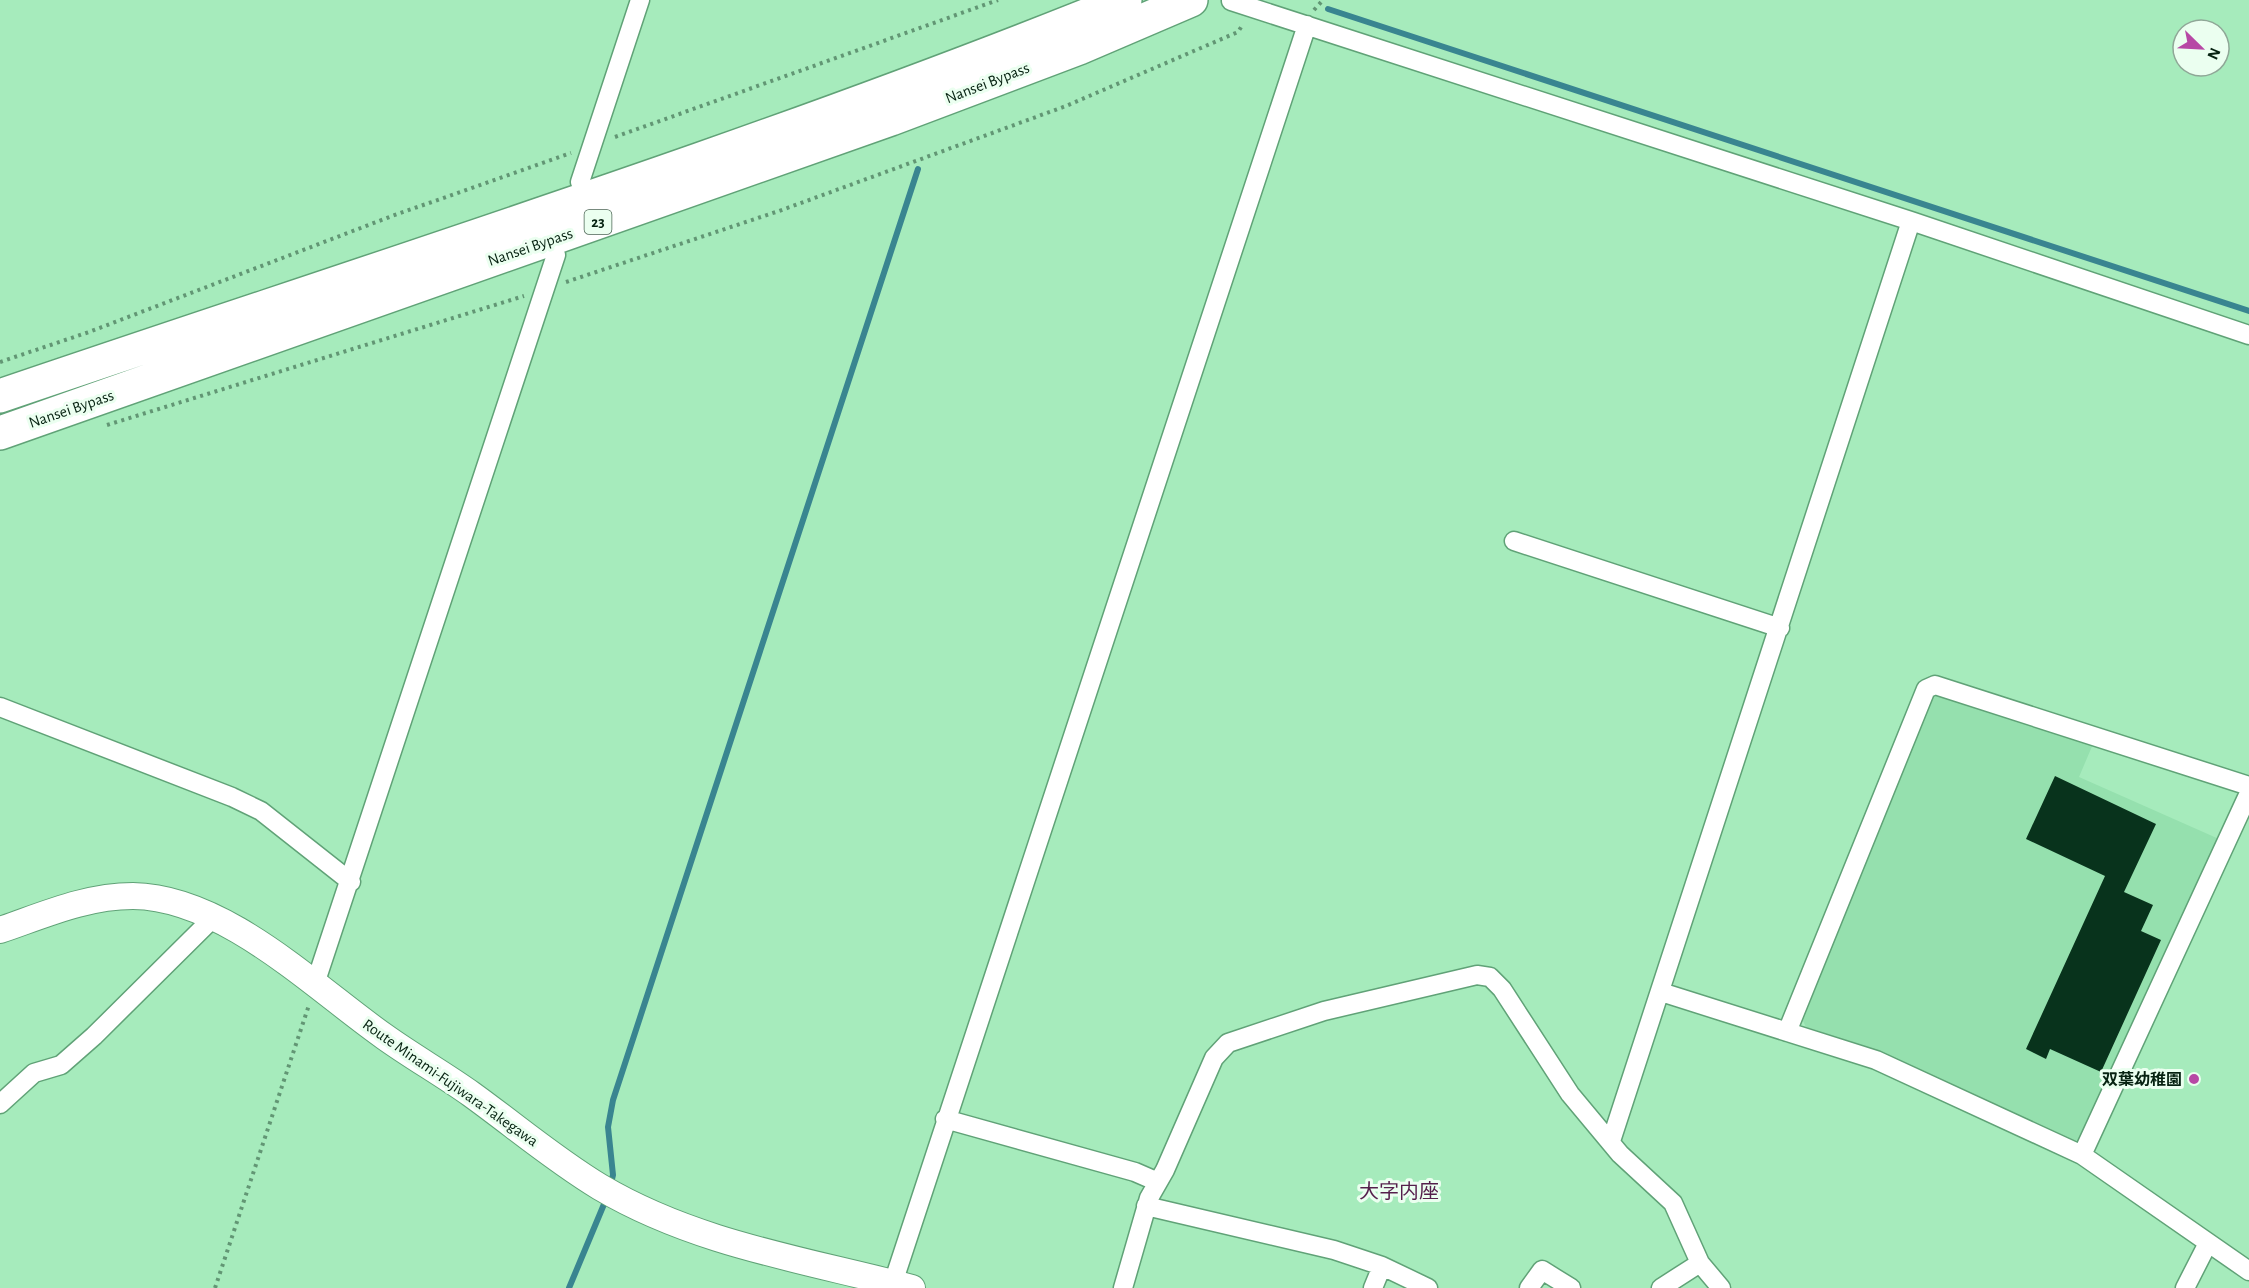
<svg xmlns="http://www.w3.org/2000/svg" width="2249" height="1288" viewBox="0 0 2249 1288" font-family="'Alegreya Sans','Noto Sans JP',sans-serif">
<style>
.built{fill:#95e0ae}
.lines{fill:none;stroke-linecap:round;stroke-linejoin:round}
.stream{stroke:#398590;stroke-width:6}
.building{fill:#08331c}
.street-casing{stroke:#60a277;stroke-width:21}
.secondary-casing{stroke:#60a277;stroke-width:28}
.highway-casing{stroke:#60a277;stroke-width:36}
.path{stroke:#629674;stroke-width:4;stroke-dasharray:3 4.5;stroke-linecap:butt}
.street{stroke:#fff;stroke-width:18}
.secondary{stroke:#fff;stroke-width:26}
.highway{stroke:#fff;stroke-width:33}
.poi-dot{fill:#b748a5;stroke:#ebfff0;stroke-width:2}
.labels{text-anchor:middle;stroke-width:6;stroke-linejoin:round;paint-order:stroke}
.shield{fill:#ebfff0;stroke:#4b6454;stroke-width:1.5}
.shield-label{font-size:15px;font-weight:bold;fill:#062211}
.street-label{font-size:16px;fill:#062211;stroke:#ebfff0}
.poi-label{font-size:16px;font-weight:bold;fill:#062211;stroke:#ebfff0;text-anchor:end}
.quarter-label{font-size:20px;fill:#551f4c;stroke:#ebfff0}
</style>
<rect width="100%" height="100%" fill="#a6ebbc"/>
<!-- built -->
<path class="built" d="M1938,690L2093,744L2079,777L2219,839L2078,1143L1878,1051L1806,1027L1803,1021L1928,696Z"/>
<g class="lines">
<!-- stream -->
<path class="stream" d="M1328,9L2249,311
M610,1187L613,1175L608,1127L613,1100L918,169
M569,1288L607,1197"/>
</g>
<!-- building -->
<path class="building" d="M2055,776L2156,824L2124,892L2153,905L2141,931L2161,940L2101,1072L2050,1049L2046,1059L2026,1049L2105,876L2026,839Z"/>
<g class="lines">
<defs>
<path id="street" d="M1231,1L1911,221L2249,335
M580,182L640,0
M1514,541L1780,628
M0,707L232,797L261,811L351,882
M315,984L556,255
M1661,992L1876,1060L2082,1155L2249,1271
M1787,1032L1926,689L1935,685L2249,786
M0,1104L34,1073L61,1065L94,1036L214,917
M945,1119L1135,1172L1158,1182
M1611,1141L1911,221
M2082,1155L2249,793
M1146,1206L1334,1250L1382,1266
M893,1283L1307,25
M1123,1288L1149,1198L1165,1170L1214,1058L1228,1043L1324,1011L1477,975L1490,977L1502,989L1570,1094L1620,1154L1673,1203L1700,1263L1721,1288
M1373,1288L1382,1266L1428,1288
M1529,1288L1542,1270L1571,1288
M1661,1288L1700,1263
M2185,1288L2208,1243"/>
<path id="secondary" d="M0,930C44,915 86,896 133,896C224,897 314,987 385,1037C413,1057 443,1074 471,1094C514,1125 555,1160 600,1187C696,1244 806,1260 912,1288"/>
<path id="highway" d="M0,396C376,268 757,149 1125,0
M0,433L891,119L1079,48L1191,0"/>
</defs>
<!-- street casing -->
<use href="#street" class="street-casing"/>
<!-- secondary casing -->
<use href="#secondary" class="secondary-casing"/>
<!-- highway casing -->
<use href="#highway" class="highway-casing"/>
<!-- path -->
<path class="path" d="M1314,10L1323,0
M615,137L998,0
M566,282L779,211L1066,106L1238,32L1243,24
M0,362L89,332L392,216L571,153
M107,425L524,296
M215,1288L309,1005"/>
<!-- street -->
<use href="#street" class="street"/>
<!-- secondary -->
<use href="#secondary" class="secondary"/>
<!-- highway -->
<use href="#highway" class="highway"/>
</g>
<!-- markers -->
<circle class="poi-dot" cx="2194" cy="1079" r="6"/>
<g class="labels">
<!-- shield labels -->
<rect class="shield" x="584.5" y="210" width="27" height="24" rx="4.5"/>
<g class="shield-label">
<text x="598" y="227">23</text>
</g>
<!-- street labels -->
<g class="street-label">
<text transform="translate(987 82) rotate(-21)" y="6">Nansei Bypass</text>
<text transform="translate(530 246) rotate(-19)" y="6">Nansei Bypass</text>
<text transform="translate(71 408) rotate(-19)" y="6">Nansei Bypass</text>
<text transform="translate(451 1082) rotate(35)" y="6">Route Minami-Fujiwara-Takegawa</text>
</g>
<!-- poi labels -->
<g class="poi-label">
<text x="2182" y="1085">双葉幼稚園</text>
</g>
<!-- quarter labels -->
<g class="quarter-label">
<text x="1399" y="1198">大字内座</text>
</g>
</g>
<!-- north arrow -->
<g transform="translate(2201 48) rotate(114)"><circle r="28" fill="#ebfff0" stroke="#8fa797" stroke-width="1.5"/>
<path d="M0-4.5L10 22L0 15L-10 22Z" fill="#b748a5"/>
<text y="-9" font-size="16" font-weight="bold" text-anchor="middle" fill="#062211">N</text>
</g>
</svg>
